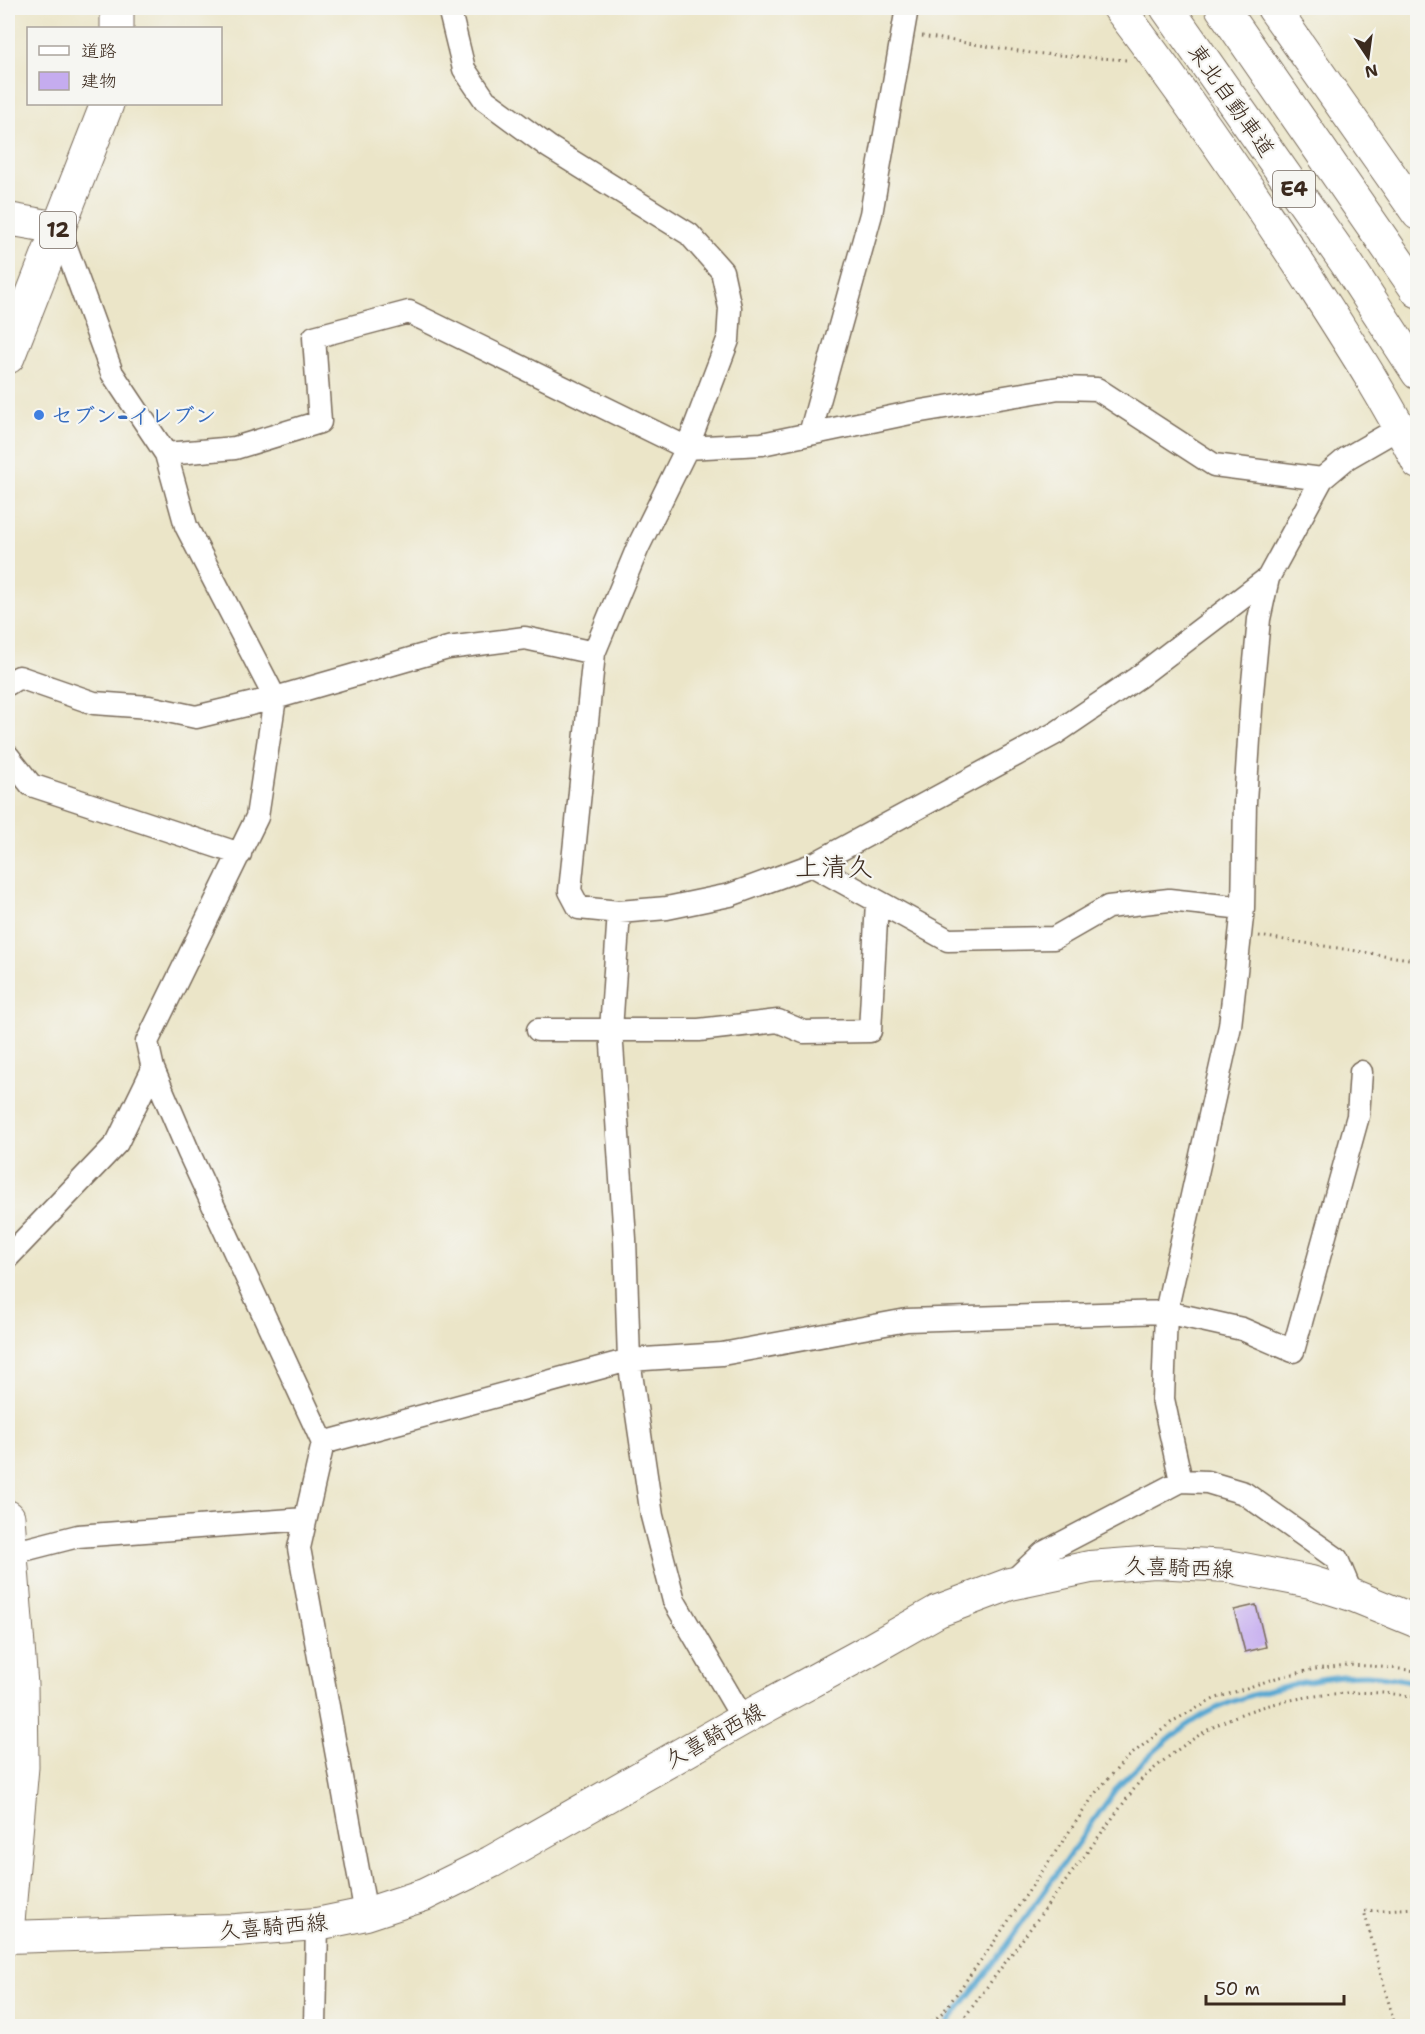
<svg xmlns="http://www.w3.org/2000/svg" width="1425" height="2034" viewBox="0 0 1425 2034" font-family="'Shantell Sans','Klee One',sans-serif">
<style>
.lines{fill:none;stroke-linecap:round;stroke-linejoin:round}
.stream{stroke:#57a7d2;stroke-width:5}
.building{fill:#c5acef}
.street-casing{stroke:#796b5a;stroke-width:25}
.secondary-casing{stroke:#796b5a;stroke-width:34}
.primary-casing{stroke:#796b5a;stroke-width:35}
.highway-casing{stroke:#796b5a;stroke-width:35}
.path{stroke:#796b5a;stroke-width:3;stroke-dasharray:1.5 4.5;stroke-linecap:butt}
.street{stroke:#fff;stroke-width:22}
.secondary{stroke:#fff;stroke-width:32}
.primary{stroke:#fff;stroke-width:33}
.highway{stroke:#fff;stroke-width:33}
.shop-dot{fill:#3f7fe0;stroke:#f6f6f2;stroke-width:2}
.labels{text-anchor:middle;stroke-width:4.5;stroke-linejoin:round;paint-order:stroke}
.shield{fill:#f6f6f2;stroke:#73675e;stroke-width:1.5}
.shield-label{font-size:21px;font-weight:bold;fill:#3b2a1e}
.street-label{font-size:22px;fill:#3b2a1e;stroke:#f6f6f2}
.shop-label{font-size:22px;font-weight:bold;fill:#366cbe;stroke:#f6f6f2;text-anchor:start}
.quarter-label{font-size:26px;fill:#3b2a1e;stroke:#f6f6f2}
</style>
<rect width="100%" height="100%" fill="#f6f6f2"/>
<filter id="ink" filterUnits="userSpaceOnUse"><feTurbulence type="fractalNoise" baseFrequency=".0167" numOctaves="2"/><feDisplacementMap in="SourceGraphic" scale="12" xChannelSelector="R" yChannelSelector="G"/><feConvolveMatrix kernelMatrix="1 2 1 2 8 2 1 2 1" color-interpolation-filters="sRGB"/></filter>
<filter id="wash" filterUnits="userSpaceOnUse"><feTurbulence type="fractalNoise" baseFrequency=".008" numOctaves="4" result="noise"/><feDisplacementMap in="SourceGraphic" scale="24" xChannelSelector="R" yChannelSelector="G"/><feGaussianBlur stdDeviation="1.35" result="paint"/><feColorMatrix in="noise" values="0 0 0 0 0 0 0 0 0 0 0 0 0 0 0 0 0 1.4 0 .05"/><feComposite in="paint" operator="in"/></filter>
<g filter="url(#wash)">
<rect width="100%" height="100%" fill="#ebe5c8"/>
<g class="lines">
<!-- stream -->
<path class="stream" d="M945,2026L985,1975L1118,1786C1141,1763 1167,1738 1195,1720C1232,1695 1322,1674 1367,1675C1384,1676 1402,1679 1418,1683"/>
</g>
<g id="blocks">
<!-- building -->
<path class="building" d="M1256,1605L1266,1647L1245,1652L1234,1610Z"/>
</g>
</g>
<g filter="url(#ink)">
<use href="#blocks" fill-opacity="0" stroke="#796b5a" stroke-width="1.5"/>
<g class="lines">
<defs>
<path id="street" d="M449,8L464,69L485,100L549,147L689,234L722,271L730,308L728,340L687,448L638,547L594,653L570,891L579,908L619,912L667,908L730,895L812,865L948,940L1054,938L1108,907L1169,900L1243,908
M59,228L112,373L166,454L186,526L275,698L257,817L147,1042L153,1069L189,1153L323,1443L299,1548L366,1914
M810,434L871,214L907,8
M166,454L235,448L320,422L314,337L409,312L687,448L762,444L915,412L1059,388L1097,389L1214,465L1322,479
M8,684L19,677L94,703L149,707L196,717L275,698L448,648L525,638L594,653
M8,756L31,785L240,854
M812,865L1056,733L1137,678L1268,578
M619,912L611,1030L625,1239L629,1360L652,1516L674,1601L743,1719
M538,1030H699L778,1021L804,1032L870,1031L877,902
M8,1257L117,1143L153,1069
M323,1443L629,1360L722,1354L907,1320L1166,1312L1242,1329L1293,1351L1358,1116L1361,1072
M1181,1481L1163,1399L1166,1312L1230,1026L1243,908L1245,802L1252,693L1259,619L1268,578L1322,479L1347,458L1399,428
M8,1554L78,1536L305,1519
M1011,1583L1043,1553L1181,1481L1207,1482L1244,1493L1337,1559L1352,1595
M315,2026L317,1924"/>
<path id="secondary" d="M1119,8C1184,93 1245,182 1304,272C1343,333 1386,398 1418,463
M1273,8L1418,214
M8,219L59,228
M8,1937L236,1930L317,1924L366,1914L424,1895L491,1862L743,1719L866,1652L938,1611L1010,1584L1090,1567L1155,1562L1228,1566L1311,1582L1352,1595L1418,1622"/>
<path id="primary" d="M117,8V28
M8,357L107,104
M8,1517L21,1685L22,1767L8,1922"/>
<path id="highway" d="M1167,8L1345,261L1418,373
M1222,8L1418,291"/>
</defs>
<!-- street casing -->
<use href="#street" class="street-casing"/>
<!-- secondary casing -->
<use href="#secondary" class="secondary-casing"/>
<!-- primary casing -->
<use href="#primary" class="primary-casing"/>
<!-- highway casing -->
<use href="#highway" class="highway-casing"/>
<!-- path -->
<path class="path" d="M922,36L1031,53L1127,60
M1259,936L1409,959L1418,958
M928,2026L944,2011L994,1942L1097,1791L1126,1759L1173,1721L1214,1699L1276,1678L1315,1669L1347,1665L1372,1666L1418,1671
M958,2026L1140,1781C1171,1753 1205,1727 1244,1713C1293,1695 1367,1686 1418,1698
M1395,2026L1364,1911L1418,1908"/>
<!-- street -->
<use href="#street" class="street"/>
<!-- secondary -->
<use href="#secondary" class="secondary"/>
<!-- primary -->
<use href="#primary" class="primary"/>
<!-- highway -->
<use href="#highway" class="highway"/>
</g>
</g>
<!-- markers -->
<circle class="shop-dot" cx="39" cy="415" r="6"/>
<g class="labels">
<!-- shield labels -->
<g class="shield">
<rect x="1273" y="171" width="42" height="36" rx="4.5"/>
<rect x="40" y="212" width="36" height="36" rx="4.5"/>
</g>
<g class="shield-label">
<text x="1294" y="196">E4</text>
<text x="58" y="237">12</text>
</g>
<!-- street labels -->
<g class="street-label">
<text transform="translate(1232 100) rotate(55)" y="8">東北自動車道</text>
<text transform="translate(1179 1567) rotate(2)" y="8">久喜騎西線</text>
<text transform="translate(714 1735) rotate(-29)" y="8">久喜騎西線</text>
<text transform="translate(273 1926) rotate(-5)" y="8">久喜騎西線</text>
</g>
<!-- shop labels -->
<g class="shop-label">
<text x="51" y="423">セブン-イレブン</text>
</g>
<!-- quarter labels -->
<g class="quarter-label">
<text x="834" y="876">上清久</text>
</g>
</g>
<!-- margin -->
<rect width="1425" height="2034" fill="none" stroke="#f6f6f2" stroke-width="30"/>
<!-- legend -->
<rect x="27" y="27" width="195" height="78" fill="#f6f6f2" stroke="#aba49d" stroke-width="1.5"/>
<rect x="39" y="46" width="30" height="9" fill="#ffffff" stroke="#aba49d" stroke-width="1.5"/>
<text x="81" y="57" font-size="18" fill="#3b2a1e">道路</text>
<rect x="39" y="72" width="30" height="18" fill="#c5acef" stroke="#aba49d" stroke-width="1.5"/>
<text x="81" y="87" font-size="18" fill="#3b2a1e">建物</text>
<!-- north arrow -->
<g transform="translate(1368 57) rotate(167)" stroke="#f6f6f2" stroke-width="4.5" paint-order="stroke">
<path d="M0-4.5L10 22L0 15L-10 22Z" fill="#3b2a1e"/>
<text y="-9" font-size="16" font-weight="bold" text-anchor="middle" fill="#3b2a1e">N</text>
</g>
<!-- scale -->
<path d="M1206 1995v9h138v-9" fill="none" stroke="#3b2a1e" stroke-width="3"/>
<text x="1215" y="1995" font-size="18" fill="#3b2a1e" stroke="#f6f6f2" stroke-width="4.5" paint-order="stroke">50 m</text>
</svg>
